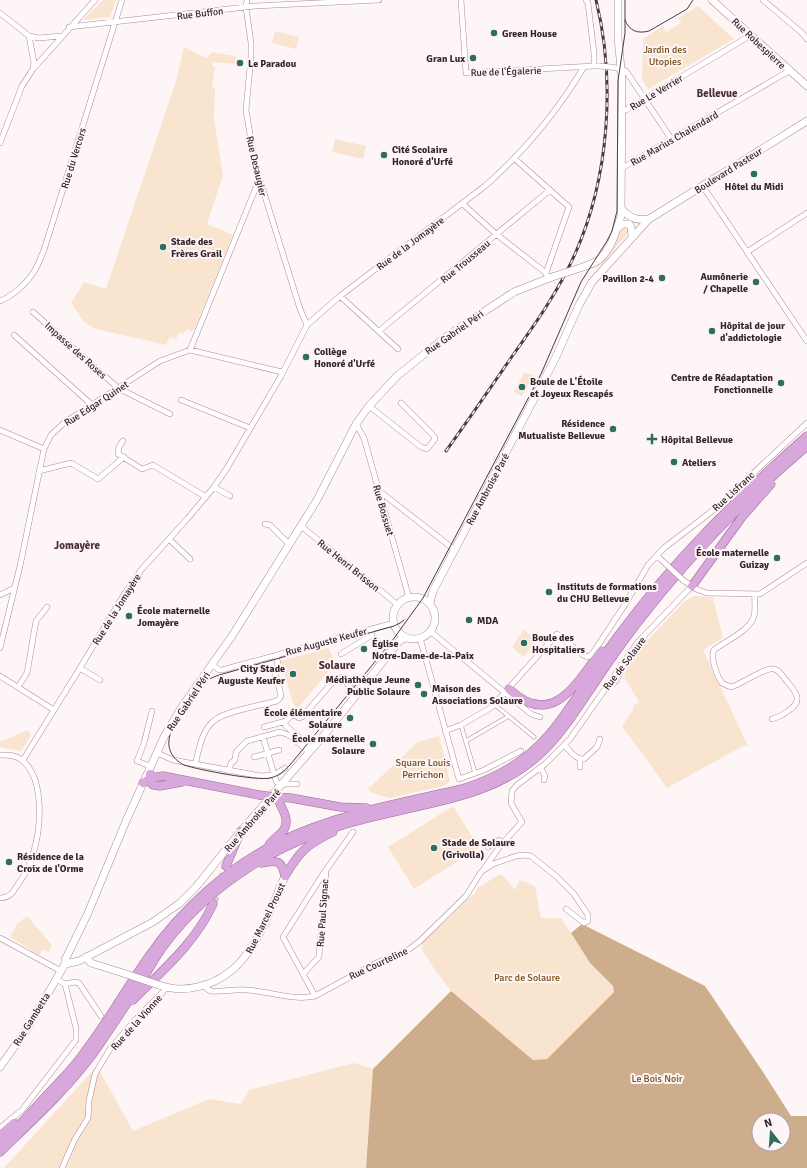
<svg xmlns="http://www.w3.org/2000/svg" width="807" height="1168" viewBox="0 0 807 1168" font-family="Signika,sans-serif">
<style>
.green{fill:#f9e4cf}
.forest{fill:#cdad8c;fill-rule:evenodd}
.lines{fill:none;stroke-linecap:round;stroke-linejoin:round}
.trunk-tunnel{stroke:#d6cbce;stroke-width:8;stroke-dasharray:8 4;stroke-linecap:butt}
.pedestrian-casing{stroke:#b08995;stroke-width:4.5}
.minor-casing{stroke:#b08995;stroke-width:6}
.secondary-casing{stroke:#b08995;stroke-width:8}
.trunk-casing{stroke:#996b98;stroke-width:9}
.pedestrian{stroke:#fff;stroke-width:3.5}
.minor{stroke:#fff;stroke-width:5}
.secondary{stroke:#fff;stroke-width:7}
.trunk{stroke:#d8a7dc;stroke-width:8}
.tram{stroke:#4a3c3f;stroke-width:1}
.rail-casing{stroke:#4a3c3f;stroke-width:3}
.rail{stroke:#fef5f7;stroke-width:1.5;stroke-dasharray:4.5;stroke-linecap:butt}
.minor-bridge-casing{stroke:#b08995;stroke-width:6;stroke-linecap:butt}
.secondary-bridge-casing{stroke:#b08995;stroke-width:8;stroke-linecap:butt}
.trunk-bridge-casing{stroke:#996b98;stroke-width:9;stroke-linecap:butt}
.minor-bridge{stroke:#fff;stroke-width:5}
.secondary-bridge{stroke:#fff;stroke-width:7}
.trunk-bridge{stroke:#d8a7dc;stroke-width:8}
.poi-dot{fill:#2f6e5c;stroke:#fef5f7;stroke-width:1.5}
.labels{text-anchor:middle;stroke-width:4;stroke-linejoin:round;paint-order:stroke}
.street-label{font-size:10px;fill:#342529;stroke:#fef5f7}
.poi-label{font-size:10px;font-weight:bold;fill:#342529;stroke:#fef5f7;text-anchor:start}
.park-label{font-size:10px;fill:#764b14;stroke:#fef5f7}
.neighbourhood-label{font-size:11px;font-weight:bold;fill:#4d2d37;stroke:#fef5f7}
</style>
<rect width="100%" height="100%" fill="#fef5f7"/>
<!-- green -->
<path class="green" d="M103,0H116L110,17L83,20Z
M698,6L734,39L648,89L642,80L643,39L663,26L666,32L682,22L678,18Z
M275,31L299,37L296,49L272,43Z
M184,47L206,58L214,51L215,53L236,56L235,64L213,62L212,66H215L212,87L215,88L214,119L223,175L207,224L233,235L194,330L192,331L187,329L185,332H184L182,334L179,333L176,339L170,337L166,345L96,329L84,322L71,303L84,282L106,289L176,81Z
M335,139L366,146L363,159L332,152Z
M622,227H626L629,232L616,247L602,265L596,266Z
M524,373L534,375L522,396L514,392Z
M694,596L713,597L723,638L703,650L748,746H743L667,788L622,726L634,708L633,706L639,702L624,677L628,661L684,602L690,598Z
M524,629L536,640L524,657L512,647Z
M328,648L336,662L298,708L293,704L281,661Z
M28,730L31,735L21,751L0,747V742Z
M439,736L450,781L447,784L439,787L390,798L372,793L368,789L418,742Z
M453,806L479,848L414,889L388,847Z
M499,875H502L515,890L520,880L535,886L541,918H561L590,963L613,986L614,992L547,1059L533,1060L451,991L435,970L422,950L423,942L476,892L477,888Z
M27,916L52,945L49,952L43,949L39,955L10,937L17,924Z
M354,1063L373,1069L366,1168H4L97,1066L133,1131L209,1099L241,1104L249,1090Z"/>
<!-- forest -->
<path class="forest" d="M582,924L705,986L763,1072L791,1116H807V1168H366L373,1069L451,991L533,1060L547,1059L614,992L613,986L590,963L571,933ZM759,1120H783V1144H759Z"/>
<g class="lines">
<!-- trunk-tunnel -->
<path class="trunk-tunnel" d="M213,904L226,866"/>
<defs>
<path id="pedestrian" d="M495,705L534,737
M461,725L475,773
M466,741L509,716"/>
<path id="minor" d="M247,0L246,7L251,43V56L246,110L255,164L300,309L307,325
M461,0L466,73L594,66
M586,0L588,3L594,53V66H596
M763,0L801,32L807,39
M0,13L29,36L39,38L62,36
M69,27L255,6L379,0
M29,36L34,63L33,68
M611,67L621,69L626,71L672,140
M622,111L626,110L751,35
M0,143L22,86L33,69L95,0
M515,159L569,207L546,273
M622,168L789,71
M702,185L807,341
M463,203L465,206L496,234L546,273L547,276
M747,252L807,213
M340,296L398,349
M0,301C13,296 28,282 35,270C39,264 41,256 44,250L122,0
M33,312L118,388L170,414
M379,331L550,190
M14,335L92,405
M190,350L259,180
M181,400L250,428
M369,406L421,447L427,449L435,439L434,436L401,403
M356,424L364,438L409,598
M0,430L44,449
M123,441L119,447L118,454L142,469L153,465L206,497
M39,471L71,463L98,479L124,457
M214,487L230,496
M378,490L455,550
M265,524L270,525L289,544
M301,526L398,605
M169,539L190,559
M657,556L668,566
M683,580L696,589L707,593L760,594L807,563
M755,594C754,601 756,609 754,616C750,631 725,641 714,650C710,657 717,676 722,683C725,685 728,686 731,687C742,684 765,667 774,669C779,670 782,675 785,679C795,691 805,700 788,711C783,715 778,717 772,719
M0,595L14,588
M431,632L531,714L540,717
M420,638L459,779L484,770L521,751
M0,648L20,566L44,449L51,435L65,422L160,361L190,350L282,372
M341,654L372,635L370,629
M213,665L219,670H222L390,624L393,625
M80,668L100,680
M0,676L54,710
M616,681L622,670L621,665
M18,687L27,673L36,621L47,607
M284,722L286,726L312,748
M264,727L286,721L291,716L295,715L299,718L302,717L337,677H339C347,681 349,688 357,694
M445,731L461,725L492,707L557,634L583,655L588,657L593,653L626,603L648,565L664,548L716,508L807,423
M263,737L276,781L281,786L285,784H297
M564,745C570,751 576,760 584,759L597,747L600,739
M157,753L173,760L261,776L274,775L285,768
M0,755C8,755 17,755 23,761C45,780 41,829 33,854C30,865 25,875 18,884C13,892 10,898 0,898
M254,757L279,750
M23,760L80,668L123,596L141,570L188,518L214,487L227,468L281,376L307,325L340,296L485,186C525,151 557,112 584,67
M196,761C199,748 203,728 215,720C226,711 262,705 277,701L280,698L281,695L275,672L278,664L276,655
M150,766L137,761L144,743L152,711
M580,767V759
M541,768L545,776L544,780
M229,771L231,763L235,760L236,752L247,741L280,732L289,735L309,752
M488,847L499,840L503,843
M484,869L500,846L522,822L511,803L512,791L517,785L545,764L570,739L638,642L692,586
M0,938L61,971
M303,974L283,937L325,871
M65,984L75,982L79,983L101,1016
M204,985C206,988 208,990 211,991C221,992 236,989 246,990C269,991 292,1001 315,996L376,963L408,950L420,941L466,896L481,872L493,864L516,856L525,855L531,856L557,877L574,894L588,915V921L584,923L566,909
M315,996L303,974L319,957L326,870L353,832
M0,1128L22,1110L76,1040V1028L65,984L56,979
M62,1168L75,1139L88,1118L89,1101L95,1074L110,1049L137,1018L162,993L166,988"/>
<path id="secondary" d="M712,0L807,86
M621,208C629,218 637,221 649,219
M617,228L623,224H629L631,227L632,236
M580,268C586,266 592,264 597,261C611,252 616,231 621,216L622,79L618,38V0
M393 618a21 21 0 1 1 42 0a21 21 0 1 1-42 0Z
M430,603L433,591L555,359L579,305L592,282L649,219L807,121
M86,957L91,963L126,974
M65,964L79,961L153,922L180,903L196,887L241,831L325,734L400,640L407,638
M159,985C173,990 187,990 201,986C252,973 266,918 285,876
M0,1067L29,1026L65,964V960L88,913L126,821L164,737L181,708L232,636L317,500L356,424L369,406L397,376L447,336L514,292L552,277"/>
<path id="trunk" d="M692,586L742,517L771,484
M509,689C552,730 577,683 601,651
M150,774V782L153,785L160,786L182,782
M143,783L151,778L163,776L259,795
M275,797L291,798L340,807L367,808
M269,845C273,839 279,836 283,831C291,820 282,809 277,798
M261,863C276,861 281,858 285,876
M226,866L241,831
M285,876C299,852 307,844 333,832
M133,1000C162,971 196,942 213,904
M0,1135L14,1123
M0,1145C16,1129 31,1112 46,1096C60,1081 75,1067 86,1050C109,1020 127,987 149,956C182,909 228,867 281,841C337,814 401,803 462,789C494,779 523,764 546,738C569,713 587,679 607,651C626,625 646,599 667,575C710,525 757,480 807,436
M0,1152C32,1121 65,1091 92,1055C110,1030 127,1003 144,977C151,966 157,954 165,944C189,912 222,884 256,863C296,838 339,824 385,814C439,801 496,794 539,755C560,736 574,713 590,690C605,667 621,644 638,622C688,557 745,499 807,446"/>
</defs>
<!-- pedestrian casing -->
<use href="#pedestrian" class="pedestrian-casing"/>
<!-- minor casing -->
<use href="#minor" class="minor-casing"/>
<!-- secondary casing -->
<use href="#secondary" class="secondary-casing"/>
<!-- trunk casing -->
<use href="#trunk" class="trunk-casing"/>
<!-- pedestrian -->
<use href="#pedestrian" class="pedestrian"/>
<!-- minor -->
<use href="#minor" class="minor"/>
<!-- secondary -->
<use href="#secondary" class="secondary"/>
<!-- trunk -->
<use href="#trunk" class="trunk"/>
<!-- tram -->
<path class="tram" d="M625,20C629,31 638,34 649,31L687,9L693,0
M204,684L209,679L219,675L394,626L400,623L404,620
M170,735C166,748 172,759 184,765C199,770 257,781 270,778C279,776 284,771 290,765L392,641L423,598L541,374L581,282L607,241L612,231L617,211L618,81L625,33V0"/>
<defs>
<path id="rail" d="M446,451C469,419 491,387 513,355C536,323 559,290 575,254C609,178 616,81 596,0"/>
</defs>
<!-- rail casing -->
<use href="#rail" class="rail-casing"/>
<!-- rail -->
<use href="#rail" class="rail"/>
<defs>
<path id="minor-bridge" d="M599,66L611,67
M668,566L683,580"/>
<path id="secondary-bridge" d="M552,277L580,268
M126,974L159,985"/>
<path id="trunk-bridge" d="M259,795L275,797"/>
</defs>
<!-- minor-bridge casing -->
<use href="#minor-bridge" class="minor-bridge-casing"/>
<!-- secondary-bridge casing -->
<use href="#secondary-bridge" class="secondary-bridge-casing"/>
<!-- trunk-bridge casing -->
<use href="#trunk-bridge" class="trunk-bridge-casing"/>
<!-- minor-bridge -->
<use href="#minor-bridge" class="minor-bridge"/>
<!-- secondary-bridge -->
<use href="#secondary-bridge" class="secondary-bridge"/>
<!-- trunk-bridge -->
<use href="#trunk-bridge" class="trunk-bridge"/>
</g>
<!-- markers -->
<g class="poi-dot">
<circle cx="494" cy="33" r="4"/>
<circle cx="473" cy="58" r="4"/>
<circle cx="240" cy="63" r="4"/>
<circle cx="384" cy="155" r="4"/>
<circle cx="754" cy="174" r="4"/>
<circle cx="163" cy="247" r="4"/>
<circle cx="662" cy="278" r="4"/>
<circle cx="756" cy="282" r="4"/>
<circle cx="712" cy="331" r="4"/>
<circle cx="306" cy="357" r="4"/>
<circle cx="781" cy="383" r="4"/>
<circle cx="522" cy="387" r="4"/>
<circle cx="613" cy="429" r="4"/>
<path d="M650 433h4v4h4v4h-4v4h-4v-4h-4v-4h4z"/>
<circle cx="674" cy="462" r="4"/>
<circle cx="777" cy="558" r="4"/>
<circle cx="549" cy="592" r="4"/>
<circle cx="129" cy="616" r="4"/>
<circle cx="469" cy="620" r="4"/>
<circle cx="524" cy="643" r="4"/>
<circle cx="364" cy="649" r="4"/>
<circle cx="293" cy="674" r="4"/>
<circle cx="418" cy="685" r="4"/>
<circle cx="424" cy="694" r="4"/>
<circle cx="350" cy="718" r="4"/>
<circle cx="373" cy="744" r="4"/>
<circle cx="434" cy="848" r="4"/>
<circle cx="9" cy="862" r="4"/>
</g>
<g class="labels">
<!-- street labels -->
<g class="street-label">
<text transform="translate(200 13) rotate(-7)" y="4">Rue Buffon</text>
<text transform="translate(759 43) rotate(43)" y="4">Rue Robespierre</text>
<text transform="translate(506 71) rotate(-2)" y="4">Rue de l'Égalerie</text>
<text transform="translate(656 92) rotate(-31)" y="4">Rue Le Verrier</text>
<text transform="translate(674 138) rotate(-30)" y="4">Rue Marius Chalendard</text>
<text transform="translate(73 158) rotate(-73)" y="4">Rue du Vercors</text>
<text transform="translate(257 166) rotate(77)" y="4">Rue Desaugier</text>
<text transform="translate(728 170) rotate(-32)" y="4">Boulevard Pasteur</text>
<text transform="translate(410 243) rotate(-37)" y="4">Rue de la Jomayère</text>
<text transform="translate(465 261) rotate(-40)" y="4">Rue Trousseau</text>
<text transform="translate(454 332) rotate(-35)" y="4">Rue Gabriel Péri</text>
<text transform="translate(76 350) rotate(42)" y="4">Impasse des Roses</text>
<text transform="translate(96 403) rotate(-33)" y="4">Rue Edgar Quinet</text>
<text transform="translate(487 489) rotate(-62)" y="4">Rue Ambroise Paré</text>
<text transform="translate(733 491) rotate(-43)" y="4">Rue Lisfranc</text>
<text transform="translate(384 510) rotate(74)" y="4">Rue Bossuet</text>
<text transform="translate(349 565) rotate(39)" y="4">Rue Henri Brisson</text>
<text transform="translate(116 609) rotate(-58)" y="4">Rue de la Jomayère</text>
<text transform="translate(326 641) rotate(-15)" y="4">Rue Auguste Keufer</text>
<text transform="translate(624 663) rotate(-53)" y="4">Rue de Solaure</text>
<text transform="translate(188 701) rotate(-56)" y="4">Rue Gabriel Péri</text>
<text transform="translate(252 820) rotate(-49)" y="4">Rue Ambroise Paré</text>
<text transform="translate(322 913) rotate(-86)" y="4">Rue Paul Signac</text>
<text transform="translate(265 918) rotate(-64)" y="4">Rue Marcel Proust</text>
<text transform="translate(378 963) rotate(-25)" y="4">Rue Courteline</text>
<text transform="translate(31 1019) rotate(-58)" y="4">Rue Gambetta</text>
<text transform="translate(136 1022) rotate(-48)" y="4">Rue de la Vionne</text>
</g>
<!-- poi labels -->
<g class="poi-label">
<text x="502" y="37">Green House</text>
<text x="465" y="62" text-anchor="end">Gran Lux</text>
<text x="248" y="67">Le Paradou</text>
<text x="392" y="153">Cité Scolaire<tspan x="392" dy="12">Honoré d'Urfé</tspan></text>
<text x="754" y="190" text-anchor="middle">Hôtel du Midi</text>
<text x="171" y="245">Stade des<tspan x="171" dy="12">Frères Grail</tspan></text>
<text x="748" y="280" text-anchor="end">Aumônerie<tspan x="748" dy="12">/ Chapelle</tspan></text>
<text x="654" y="282" text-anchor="end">Pavillon 2-4</text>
<text x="720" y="329">Hôpital de jour<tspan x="720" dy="12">d'addictologie</tspan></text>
<text x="314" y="355">Collège<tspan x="314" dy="12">Honoré d'Urfé</tspan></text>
<text x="773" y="381" text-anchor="end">Centre de Réadaptation<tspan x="773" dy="12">Fonctionnelle</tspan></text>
<text x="530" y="385">Boule de L'Étoile<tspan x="530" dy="12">et Joyeux Rescapés</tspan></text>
<text x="605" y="427" text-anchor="end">Résidence<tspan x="605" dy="12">Mutualiste Bellevue</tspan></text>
<text x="661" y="443">Hôpital Bellevue</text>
<text x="682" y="466">Ateliers</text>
<text x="769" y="556" text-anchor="end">École maternelle<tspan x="769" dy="12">Guizay</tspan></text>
<text x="557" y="590">Instituts de formations<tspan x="557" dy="12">du CHU Bellevue</tspan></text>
<text x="137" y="614">École maternelle<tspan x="137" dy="12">Jomayère</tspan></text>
<text x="477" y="624">MDA</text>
<text x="532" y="641">Boule des<tspan x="532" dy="12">Hospitaliers</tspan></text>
<text x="372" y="647">Église<tspan x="372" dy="12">Notre-Dame-de-la-Paix</tspan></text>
<text x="285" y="672" text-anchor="end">City Stade<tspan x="285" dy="12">Auguste Keufer</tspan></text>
<text x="410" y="683" text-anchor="end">Médiathèque Jeune<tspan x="410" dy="12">Public Solaure</tspan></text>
<text x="432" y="692">Maison des<tspan x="432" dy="12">Associations Solaure</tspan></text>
<text x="342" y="716" text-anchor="end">École élémentaire<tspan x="342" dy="12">Solaure</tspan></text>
<text x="365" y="742" text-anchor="end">École maternelle<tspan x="365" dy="12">Solaure</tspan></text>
<text x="442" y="846">Stade de Solaure<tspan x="442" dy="12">(Grivolla)</tspan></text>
<text x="17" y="860">Résidence de la<tspan x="17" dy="12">Croix de l'Orme</tspan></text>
</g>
<!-- park labels -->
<g class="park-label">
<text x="665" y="53">Jardin des<tspan x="665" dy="12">Utopies</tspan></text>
<text x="423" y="766">Square Louis<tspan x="423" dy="12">Perrichon</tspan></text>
<text x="527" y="981">Parc de Solaure</text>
<text x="657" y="1082">Le Bois Noir</text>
</g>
<!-- neighbourhood labels -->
<g class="neighbourhood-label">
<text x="717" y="97">Bellevue</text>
<text x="77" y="549">Jomayère</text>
<text x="337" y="669">Solaure</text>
</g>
</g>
<!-- north arrow -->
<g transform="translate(771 1132) rotate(343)"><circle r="19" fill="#fef5f7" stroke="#ada2a5"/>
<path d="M0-3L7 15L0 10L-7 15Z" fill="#2f6e5c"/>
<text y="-6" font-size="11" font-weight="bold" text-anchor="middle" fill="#342529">N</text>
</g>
</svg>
